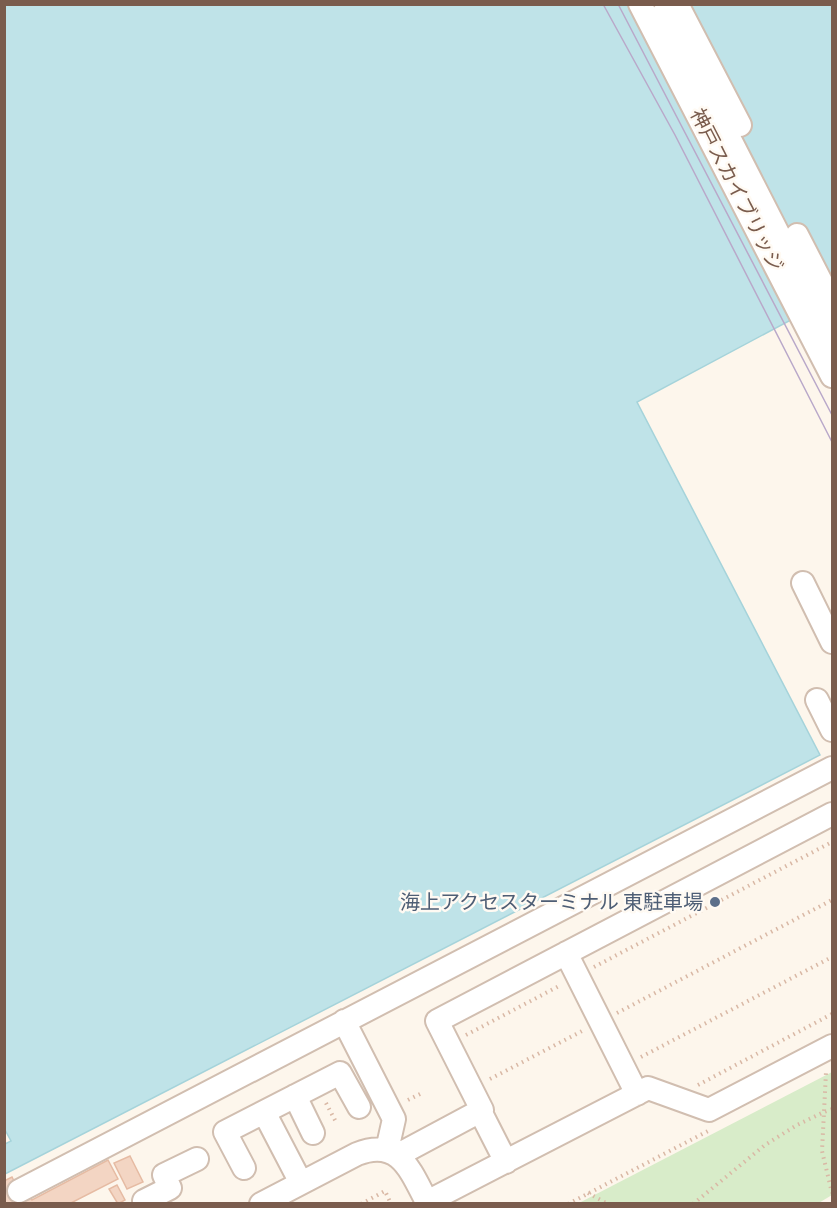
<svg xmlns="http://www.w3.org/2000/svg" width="837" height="1208" viewBox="0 0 837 1208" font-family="Manrope,'Noto Sans JP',sans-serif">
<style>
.green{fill:#d8ecc9}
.water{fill:#bfe3e8;stroke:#a5d3da;stroke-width:1.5}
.building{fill:#f3d5c3;stroke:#e6bba3;stroke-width:1.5}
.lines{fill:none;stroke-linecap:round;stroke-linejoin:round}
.minor-casing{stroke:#d1beb0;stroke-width:26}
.path{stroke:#d9b8a5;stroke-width:4;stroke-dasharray:1.5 4.5;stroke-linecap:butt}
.minor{stroke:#fff;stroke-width:22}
.tram{stroke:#b9a8c9;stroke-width:1.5}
.service-dot{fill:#5c6f8a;stroke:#fffaf3;stroke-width:2}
.labels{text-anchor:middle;stroke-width:5;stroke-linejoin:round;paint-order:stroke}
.street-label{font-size:20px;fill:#7a5c4d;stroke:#fffaf3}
.service-label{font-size:20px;fill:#4e5e75;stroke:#fffaf3;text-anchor:end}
</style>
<rect width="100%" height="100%" fill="#fdf6ec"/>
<!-- green -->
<path class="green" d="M832,1072V1195L817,1204L579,1203Z"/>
<!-- water -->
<path class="water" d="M5,5H832V298L637,402L820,755L5,1174V1144L11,1141L4,1128Z"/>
<!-- building -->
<path class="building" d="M130,1156L143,1182L127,1189L114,1163Z
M108,1160L118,1179L69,1204H4V1181L12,1177L23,1199L30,1195L32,1200Z
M117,1185L125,1200L118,1204L109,1189Z"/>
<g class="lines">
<defs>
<path id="minor" d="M640,4L832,376
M677,4L740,125
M663,14L714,108L832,339
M797,235L832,303
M803,583L832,642
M817,700L832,730
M566,953L637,1094
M344,1021L394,1119L387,1150
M295,1096L313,1133
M480,1111L506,1162
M264,1112L301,1183
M398,1155L482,1110L437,1021L832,814
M244,1168L225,1132L340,1073L359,1107
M19,1191L832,768
M427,1202L648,1088L709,1110L832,1046
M146,1204L144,1201L170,1188L164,1175L197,1159
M261,1204L357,1154C400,1137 411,1172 428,1204"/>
</defs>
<!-- minor casing -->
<use href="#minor" class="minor-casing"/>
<!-- path -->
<path class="path" d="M594,967L832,842
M617,1013L832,900
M466,1035L561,985
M641,1057L832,957
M490,1079L584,1030
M698,1085L832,1014
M408,1100L422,1093
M326,1103L337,1124
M832,1109L824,1112L822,1151L832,1193
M588,1193L608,1204
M361,1204L385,1191L391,1204
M568,1204L708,1131
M693,1204L765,1145L797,1125L824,1112L826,1072"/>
<!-- minor -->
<use href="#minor" class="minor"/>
<!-- tram -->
<path class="tram" d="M603,4L675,135L832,442
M618,4L832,415"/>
</g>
<!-- markers -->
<circle class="service-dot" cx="715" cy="902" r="6"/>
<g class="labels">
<!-- street labels -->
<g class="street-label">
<text transform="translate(737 190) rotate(63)" y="7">神戸スカイブリッジ</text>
</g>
<!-- service labels -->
<g class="service-label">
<text x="703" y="909">海上アクセスターミナル 東駐車場</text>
</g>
</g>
<!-- border -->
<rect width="837" height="1208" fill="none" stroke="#7a5c4d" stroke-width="12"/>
</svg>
